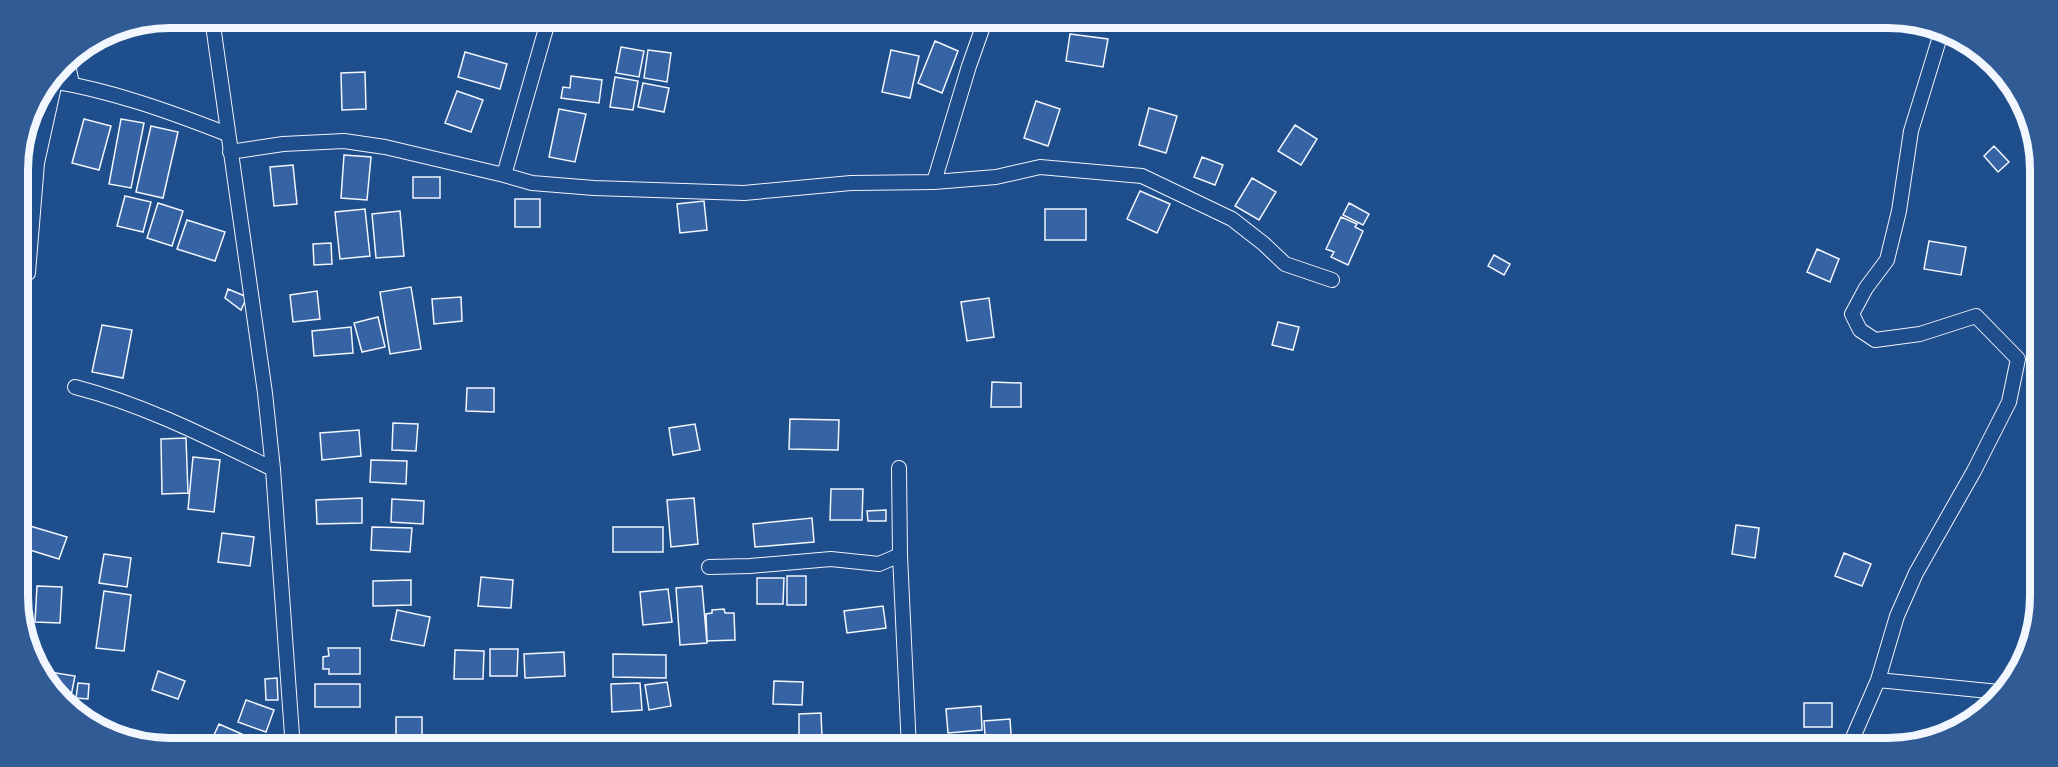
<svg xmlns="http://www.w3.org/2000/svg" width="2058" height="767" viewBox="0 0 2058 767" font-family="Montserrat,sans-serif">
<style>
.building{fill:#3563a3;stroke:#f2f6ff;stroke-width:1.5}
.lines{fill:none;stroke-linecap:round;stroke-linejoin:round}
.street-casing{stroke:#f2f6ff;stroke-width:16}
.street{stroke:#1f4e8c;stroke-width:14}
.rim{fill:none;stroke:#f2f6ff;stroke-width:8}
</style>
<rect width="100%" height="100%" fill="#1f4e8c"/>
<!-- building -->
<path class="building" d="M580,18H625L624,24L580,20Z
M701,18H727L724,27L700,20Z
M736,18H764L762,30L735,24Z
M1070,34L1108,39L1103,67L1066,61Z
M935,41L958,51L942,93L918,83Z
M621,47L644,51L639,77L616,73Z
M648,50L671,53L667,82L644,78Z
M891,50L919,56L910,98L882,92Z
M465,52L507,64L500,89L458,77Z
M365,72L366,109L342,110L341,73Z
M571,76L602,80L599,103L561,98L563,87L570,88Z
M615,77L638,81L633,110L610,107Z
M643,83L669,88L664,112L638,107Z
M457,91L483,100L471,132L445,123Z
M1036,101L1060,109L1048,146L1024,138Z
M1149,108L1177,116L1166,153L1139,145Z
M559,109L586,114L575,162L549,157Z
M84,119L111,126L99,170L72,163Z
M121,119L144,123L131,188L109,184Z
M1295,125L1317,139L1301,165L1278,151Z
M151,126L178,132L163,198L136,192Z
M1994,146L2009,162L1998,172L1984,156Z
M344,155L371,157L367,200L341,198Z
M1202,157L1223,165L1215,185L1194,177Z
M293,165L297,204L274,206L270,167Z
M413,177H440V198H413Z
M1252,178L1276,192L1259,220L1235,206Z
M1140,191L1170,204L1157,233L1127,219Z
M125,196L151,202L143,232L117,226Z
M515,199H540V227H515Z
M704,201L707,230L680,233L677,204Z
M158,203L183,211L172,246L147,238Z
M1349,203L1369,214L1363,225L1343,215Z
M365,209L370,256L340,259L335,212Z
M1045,209H1086V240H1045Z
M400,211L404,256L376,258L372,214Z
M1341,217L1357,224L1355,227L1363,231L1348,265L1331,257L1334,252L1326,249Z
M187,220L225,232L215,261L177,249Z
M1929,241L1966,247L1961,275L1924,269Z
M331,243L332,264L314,265L313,244Z
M1817,249L1839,259L1830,282L1807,272Z
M1494,255L1510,264L1504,275L1488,266Z
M411,287L421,349L390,354L380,292Z
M228,289L247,297L241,310L225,298Z
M317,291L320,319L293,322L290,295Z
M461,297L462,321L434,324L432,299Z
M989,298L994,337L967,341L961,302Z
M378,317L385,347L362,352L354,323Z
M1278,322L1299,327L1293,350L1272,345Z
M102,325L132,330L123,378L92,372Z
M351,327L353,353L314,356L312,331Z
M992,382L1021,383V407H991Z
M467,388H494V412L466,411Z
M790,419L839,420L838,450L789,449Z
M393,423L418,424L416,451L392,450Z
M695,424L700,450L673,455L669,428Z
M359,430L361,456L322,460L320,433Z
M186,438L188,493L162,494L161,439Z
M193,457L220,460L214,512L188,509Z
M371,460L407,461L406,484L370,482Z
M831,489H863L862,520H830Z
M362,498V523L317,524L316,500Z
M694,498L698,544L671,547L667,500Z
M392,499L424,501L423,524L391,522Z
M886,510V521H868L867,511Z
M812,518L814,542L755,547L753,524Z
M20,523L67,537L59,559L20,547Z
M1736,525L1759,528L1755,558L1732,554Z
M372,527L412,528L410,552L371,550Z
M613,527H663V552H613Z
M222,533L254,537L250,566L218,562Z
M1844,553L1871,564L1862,586L1835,576Z
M104,554L131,558L127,587L99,583Z
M787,576H806V605H787Z
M481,577L513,580L511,608L478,606Z
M757,578H784L783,604H757Z
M411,580V605L373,606V581Z
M37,586L62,587L60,623L35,622Z
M702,586L707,643L680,645L676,588Z
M668,589L672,622L643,625L640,592Z
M104,591L131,595L124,651L96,648Z
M883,606L886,628L847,633L844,611Z
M724,609L725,613H734L735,640L707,641L706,614L712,613V610Z
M397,610L430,617L424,646L391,640Z
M328,648H360V674H329V669H323V657L329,656Z
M490,649H518L517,676H490Z
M455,650L484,651L483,679H454Z
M564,652L565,676L525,678L524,654Z
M613,654L666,655V678L613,677Z
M158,671L185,681L178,699L152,690Z
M50,672L75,676L69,706L56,697L48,682Z
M277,678L278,700H266L265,679Z
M774,681L803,682L802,705L773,704Z
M667,682L671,706L649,710L645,685Z
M78,683L89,684L88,699L76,698Z
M640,683L642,710L612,712L611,684Z
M315,684H360V707H315Z
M246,700L274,710L266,732L238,722Z
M1804,703H1832V727H1804Z
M981,706L982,730L948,733L946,709Z
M821,713L822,738H799V714Z
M396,717H422V745H396Z
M1010,719L1012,749H986L984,721Z
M219,724L246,736L241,749H216L209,746Z
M979,740V749H935V741Z
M824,746V749H782Z"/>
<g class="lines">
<defs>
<path id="street" d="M212,18L265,393L273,469L293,749
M67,60L72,84
M51,81C110,90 171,112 227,134
M230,152L283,144L344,141L385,147L504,175L549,18
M504,175L532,183L594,188L744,193L851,183L934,182L996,177L1040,167L1142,176L1232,219L1264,244L1285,264L1332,280
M934,182L969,66L986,18
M28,273L37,163L55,82
M75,387C145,405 209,438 273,469
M899,468L900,555L909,749
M709,567L750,566L831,559L879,564L900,555
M1878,680L1999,692
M1848,749L1878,680L1897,616L1916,573L1974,471L2009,402L2018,359L1976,316L1920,334L1875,340L1860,330L1852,314L1866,288L1887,260L1899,211L1911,131L1942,30"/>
</defs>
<!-- street casing -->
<use href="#street" class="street-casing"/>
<!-- street -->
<use href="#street" class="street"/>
</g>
<!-- crop -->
<path d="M0 0H2058V767H0ZM170 28H1888A142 142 0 0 1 2030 170V596A142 142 0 0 1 1888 738H170A142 142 0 0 1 28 596V170A142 142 0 0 1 170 28Z" fill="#305b95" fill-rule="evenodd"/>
<path class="rim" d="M170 28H1888A142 142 0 0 1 2030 170V596A142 142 0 0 1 1888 738H170A142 142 0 0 1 28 596V170A142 142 0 0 1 170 28Z"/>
</svg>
